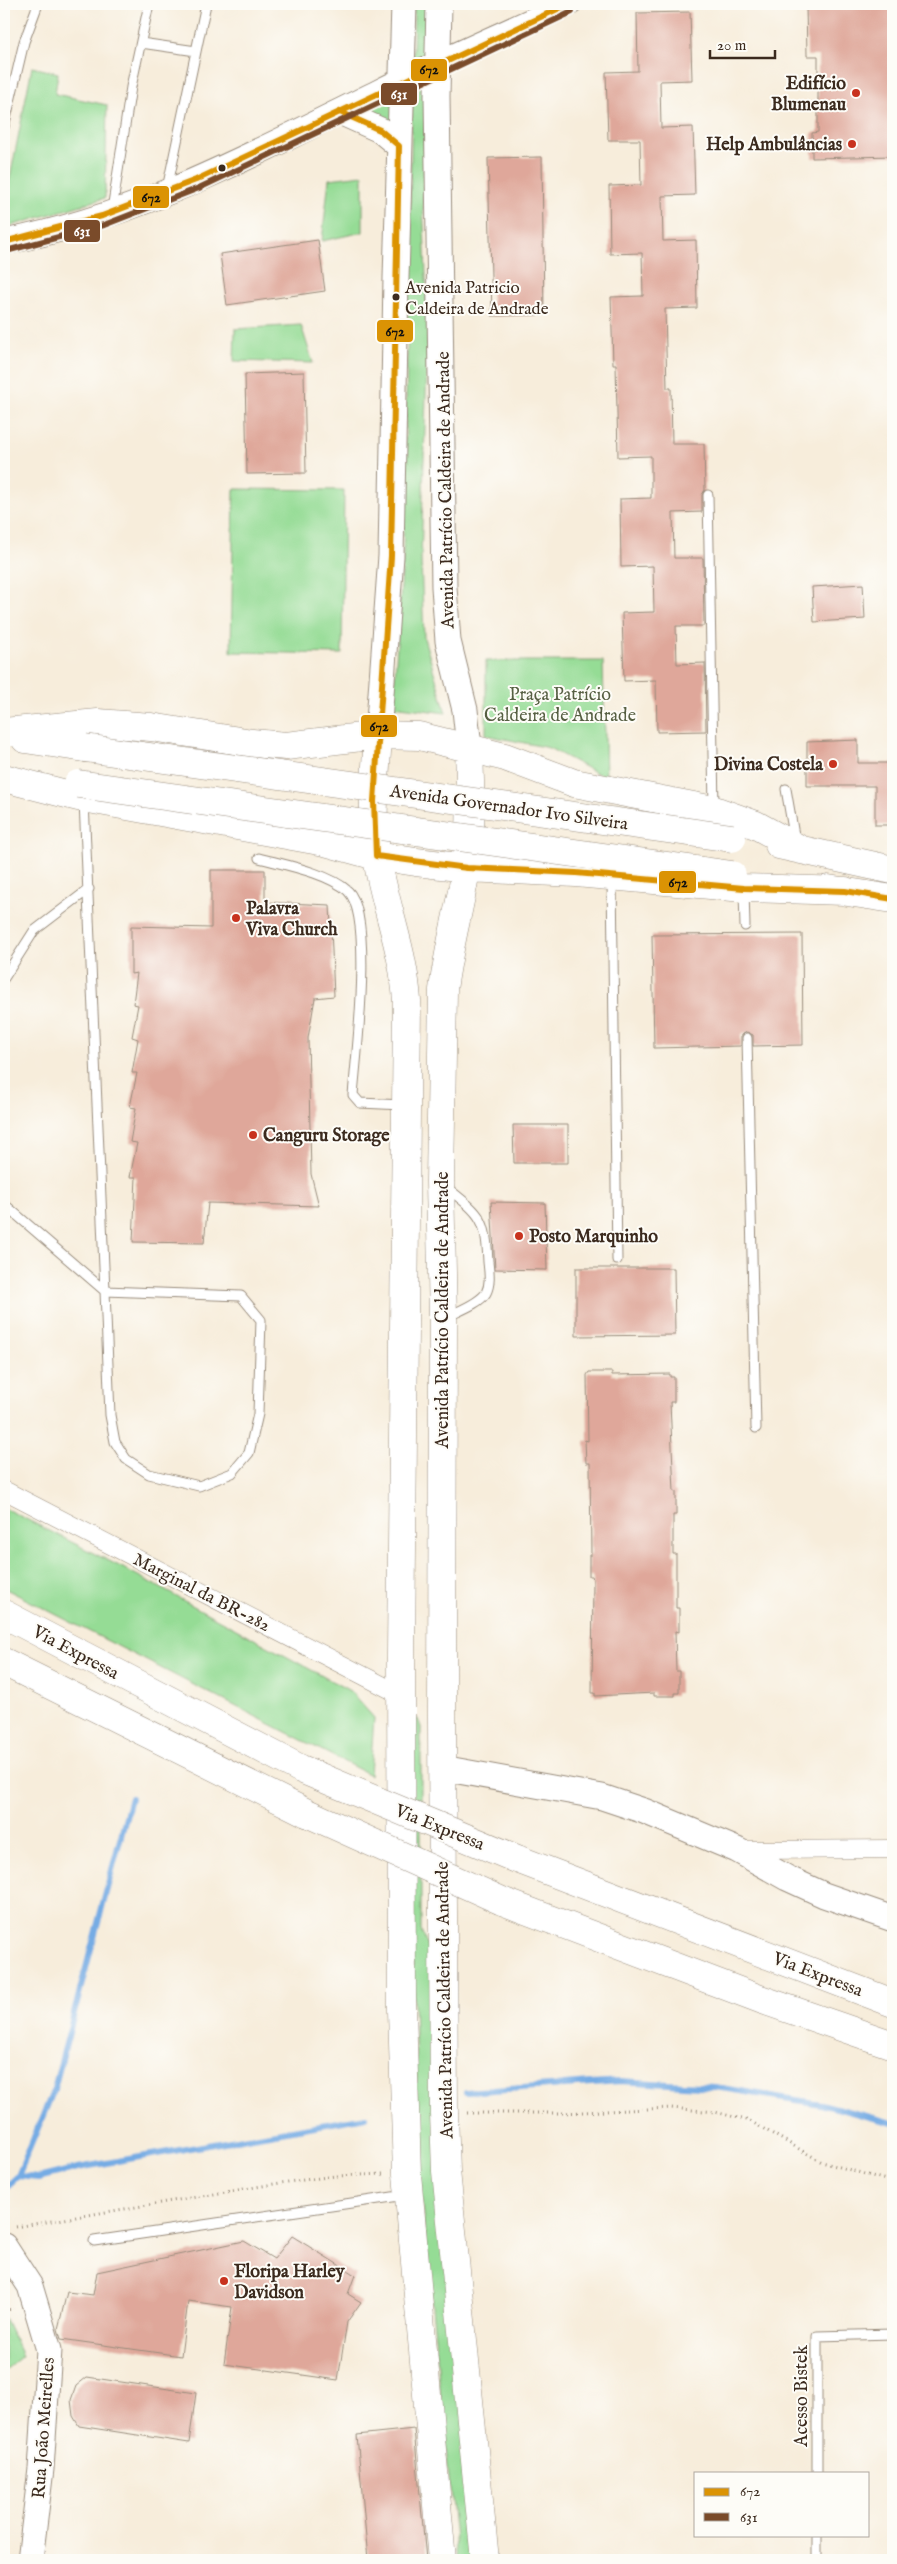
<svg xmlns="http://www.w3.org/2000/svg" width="897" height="2564" viewBox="0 0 897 2564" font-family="'IM FELL English',serif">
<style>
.green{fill:#95dc95;stroke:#68835a}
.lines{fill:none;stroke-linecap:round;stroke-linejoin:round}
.stream{stroke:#76ace4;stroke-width:6}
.building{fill:#dfa79a}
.service-casing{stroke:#998c7c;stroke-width:11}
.minor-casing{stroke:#998c7c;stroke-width:19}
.secondary-casing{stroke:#998c7c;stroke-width:27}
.primary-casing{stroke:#998c7c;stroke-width:29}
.motorway-casing{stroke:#998c7c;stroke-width:29}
.path{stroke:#998c7c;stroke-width:3;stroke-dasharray:1 4;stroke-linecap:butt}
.service{stroke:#fff;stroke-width:9}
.minor{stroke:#fff;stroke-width:18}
.secondary{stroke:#fff;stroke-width:25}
.primary{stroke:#fff;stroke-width:28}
.motorway{stroke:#fff;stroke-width:28}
.primary-bridge-casing{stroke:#998c7c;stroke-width:29;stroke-linecap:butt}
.motorway-bridge-casing{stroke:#998c7c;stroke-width:29;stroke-linecap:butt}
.primary-bridge{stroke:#fff;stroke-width:28}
.motorway-bridge{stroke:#fff;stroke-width:28}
.bus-1-casing{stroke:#fdfcf7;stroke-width:10}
.bus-2-casing{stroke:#fdfcf7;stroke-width:10}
.bus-1{stroke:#db9304;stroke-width:6}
.bus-2{stroke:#7a4b2a;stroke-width:6}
.poi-dot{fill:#c8321e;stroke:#fdfcf7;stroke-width:2}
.bus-dot{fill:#3b2a1e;stroke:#fdfcf7;stroke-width:2}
.labels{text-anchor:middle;stroke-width:4;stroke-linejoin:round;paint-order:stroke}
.bus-label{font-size:17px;fill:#3b2a1e;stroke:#fdfcf7;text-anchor:start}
.poi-label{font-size:18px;font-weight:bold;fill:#3b2a1e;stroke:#fdfcf7;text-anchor:start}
.street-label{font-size:18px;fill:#3b2a1e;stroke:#fdfcf7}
.park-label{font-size:18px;fill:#565f42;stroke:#fdfcf7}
.line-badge{stroke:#fdfcf7;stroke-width:2}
.badge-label{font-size:14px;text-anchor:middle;font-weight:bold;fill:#fff}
.pale-badge-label{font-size:14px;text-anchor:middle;font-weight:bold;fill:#111}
</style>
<rect width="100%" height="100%" fill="#fdfcf7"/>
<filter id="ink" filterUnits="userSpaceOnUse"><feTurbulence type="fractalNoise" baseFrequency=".02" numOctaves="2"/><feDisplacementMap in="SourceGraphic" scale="10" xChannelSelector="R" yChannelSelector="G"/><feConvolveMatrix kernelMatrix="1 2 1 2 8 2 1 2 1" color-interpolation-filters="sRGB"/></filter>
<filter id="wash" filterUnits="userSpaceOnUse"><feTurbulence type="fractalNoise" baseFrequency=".0096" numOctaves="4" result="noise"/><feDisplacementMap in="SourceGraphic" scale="20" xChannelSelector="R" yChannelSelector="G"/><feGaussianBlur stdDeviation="1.12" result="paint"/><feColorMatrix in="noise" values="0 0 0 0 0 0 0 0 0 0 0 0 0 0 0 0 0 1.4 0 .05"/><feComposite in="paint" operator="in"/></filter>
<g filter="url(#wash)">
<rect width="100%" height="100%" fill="#f7eddb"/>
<!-- green -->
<path class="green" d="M414,4H427L423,198L428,328L421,560L424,638L446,713L393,706L403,556Z
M32,67L58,73L55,94L107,105L105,198L4,228V208Z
M394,94V131L362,110Z
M363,175V232L322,241L329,179Z
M301,325L313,363L234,361L235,329Z
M234,489L344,490L342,654L231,652Z
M486,661H603L606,778L549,748L486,735Z
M4,1508L131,1572L350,1691L374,1718L370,1775L4,1588Z
M409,1719H418L421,1727V1930L433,1960L475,2560H457L419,2175L406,1722Z
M4,2317L22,2356L4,2371Z"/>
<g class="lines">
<!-- stream -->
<path class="stream" d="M466,2092L620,2081L715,2087L821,2104L893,2123
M18,2176L54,2089L131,1798
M4,2189L18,2176L38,2178L78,2168L366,2117"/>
</g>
<g id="blocks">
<!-- building -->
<path class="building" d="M806,4H893V156L812,158V133L818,132V56H807Z
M690,12L692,80L660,81L661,128L693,127L695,195L662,196L663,241L696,240L697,308L665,309L667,388H671L672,444H704L705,490L702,495V512L673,513L674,558H703L704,626H676L677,664L705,663L706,731L657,732L656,680L624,681L622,613L654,612L653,566L621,567L620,499L651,498V456L618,457L616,364H613L611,297L643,296L642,253L610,254L609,186L641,185L640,140H608L606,72L638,71L637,13Z
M542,157L544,315L492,316L488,158Z
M318,240L325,291L227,305L220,254Z
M304,372L306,473L247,474L245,374Z
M863,584L865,619L814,622L812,587Z
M858,740V763H893V825H875V786H807V742Z
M211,870H265V902L330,905L334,996L315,998L308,1038L311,1174L319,1206L208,1203L204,1243L133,1242L136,1177H130L137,1143L130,1142L136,1108L130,1107L137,1073H132L138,1039L132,1037L138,1005L133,1004L137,973L131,974V926L211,928Z
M802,934L803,1045L753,1046V1035L747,1032L741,1035V1046L654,1048L652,935Z
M513,1125H568V1163H514Z
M491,1202L545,1203L547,1270L495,1269Z
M576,1268H674L675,1335L576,1336Z
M589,1372H612V1375L670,1374V1377H674V1402H670L674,1492L676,1491V1515H673V1554H676V1608H679V1632L675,1631L676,1671H679V1693H675V1696H654V1693L595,1696V1693H592L593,1579L592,1576H589V1555H591L590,1463H586L585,1440L588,1441L587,1375Z
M292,2236L355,2275L348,2294L361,2302L347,2322L338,2380L224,2364L232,2307L188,2301L181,2356L61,2339L58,2329L67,2292L93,2295L97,2272L244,2241L274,2259Z
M87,2377L196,2393L189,2443L79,2426L73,2416L71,2400L76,2386Z
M414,2429L426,2560H368L357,2435Z"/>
</g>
</g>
<g filter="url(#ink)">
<use href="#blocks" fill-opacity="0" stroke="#998c7c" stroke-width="1"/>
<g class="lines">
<defs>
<path id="service" d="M141,43L196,51
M4,127L24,42L38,4
M167,189L206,4
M112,210L131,87L149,4
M708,495L714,807
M786,789L795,841
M259,858C285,865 328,873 348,891C374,916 356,1057 353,1095L360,1103L403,1105
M612,879L617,1260
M744,891L745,926
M4,978L34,931L89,889
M747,1038L756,1428
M446,1187C481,1215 486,1217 488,1262C489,1272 491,1283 486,1293C479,1304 458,1311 447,1317
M4,1204L105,1291L84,801
M105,1291L241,1296L261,1320L258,1414L249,1453L232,1473L199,1486L149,1474L126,1459L115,1442L110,1415Z
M94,2241L406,2195
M817,2473V2336L893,2334
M817,2535V2560"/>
<path id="minor" d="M4,1490L401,1695
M739,1850L893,1849"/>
<path id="secondary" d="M439,4L437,96L444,587L448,641L465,710L469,747
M340,112L380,130L399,146
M4,242C138,217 257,152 379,92C441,61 505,34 568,4
M378,735L391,556L396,278L404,4
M442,1768L602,1797L644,1811L737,1850L787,1878L824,1895L893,1919
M4,2246L30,2286L49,2350L41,2469L30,2560"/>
<path id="primary" d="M4,732L98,723L151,727L252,743L286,746L378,735L419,736L505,757L574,783L714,810L756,825L796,847
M378,735C376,775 370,818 377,858C385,906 404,952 407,1001L401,1656L402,2010L407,2174L442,2560
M25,739L85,748
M469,747C470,788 473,830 466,870C459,911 448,950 443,990L440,1182L443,1319L442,1715L444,2113L446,2171L485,2560
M4,778L78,797L325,842L376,856L416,862L467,868L576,873L744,888L845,891
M779,845L893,870
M828,889L893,899"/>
<path id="motorway" d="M4,1614L301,1769
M4,1662L307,1813
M517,1859L893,2003
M502,1901L760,1999L893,2045"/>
</defs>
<!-- service casing -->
<use href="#service" class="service-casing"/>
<!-- minor casing -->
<use href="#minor" class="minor-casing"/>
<!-- secondary casing -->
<use href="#secondary" class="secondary-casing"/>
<!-- primary casing -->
<use href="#primary" class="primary-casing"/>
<!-- motorway casing -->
<use href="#motorway" class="motorway-casing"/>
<!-- path -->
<path class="path" d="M467,2113H561L671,2108L715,2112L750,2121L822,2162L893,2182
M16,2227L280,2183L335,2176L383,2174
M4,2310L14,2309"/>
<!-- service -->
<use href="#service" class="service"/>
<!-- minor -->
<use href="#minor" class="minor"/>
<!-- secondary -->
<use href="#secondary" class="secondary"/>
<!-- primary -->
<use href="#primary" class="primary"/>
<!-- motorway -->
<use href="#motorway" class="motorway"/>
<defs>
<path id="primary-bridge" d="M85,748L732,838
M78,784L732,875"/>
<path id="motorway-bridge" d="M301,1769L517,1859
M307,1813L502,1901"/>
</defs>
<!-- primary-bridge casing -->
<use href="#primary-bridge" class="primary-bridge-casing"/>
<!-- motorway-bridge casing -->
<use href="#motorway-bridge" class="motorway-bridge-casing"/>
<!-- primary-bridge -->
<use href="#primary-bridge" class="primary-bridge"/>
<!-- motorway-bridge -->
<use href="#motorway-bridge" class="motorway-bridge"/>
<defs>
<path id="bus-1" d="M340,112L380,130L399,146L391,556L374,801L376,856L467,868L576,873L744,888L845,891L893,899
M4,242L102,216L196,180L568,4"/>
<path id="bus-2" d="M6,251L104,225L199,188L572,12"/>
</defs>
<!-- bus-1 casing -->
<use href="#bus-1" class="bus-1-casing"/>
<!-- bus-2 casing -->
<use href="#bus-2" class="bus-2-casing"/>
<!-- bus-1 -->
<use href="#bus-1" class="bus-1"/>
<!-- bus-2 -->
<use href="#bus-2" class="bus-2"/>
</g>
</g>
<!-- markers -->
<g class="poi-dot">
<circle cx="856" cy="93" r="5"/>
<circle cx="852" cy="144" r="5"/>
<circle cx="833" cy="764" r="5"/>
<circle cx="236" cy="918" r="5"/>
<circle cx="253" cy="1135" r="5"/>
<circle cx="519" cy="1236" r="5"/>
<circle cx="224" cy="2281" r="5"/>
</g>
<g class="bus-dot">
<circle cx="222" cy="168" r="4.5"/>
<circle cx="396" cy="297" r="4.5"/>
</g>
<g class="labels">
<!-- bus labels -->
<g class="bus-label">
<text x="405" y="293">Avenida Patricio<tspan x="405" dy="21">Caldeira de Andrade</tspan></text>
</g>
<!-- poi labels -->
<g class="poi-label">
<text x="846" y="89" text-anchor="end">Edifício<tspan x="846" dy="21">Blumenau</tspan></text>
<text x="842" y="150" text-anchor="end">Help Ambulâncias</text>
<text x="823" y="770" text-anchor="end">Divina Costela</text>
<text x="246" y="914">Palavra<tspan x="246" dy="21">Viva Church</tspan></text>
<text x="263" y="1141">Canguru Storage</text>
<text x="529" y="1242">Posto Marquinho</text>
<text x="234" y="2277">Floripa Harley<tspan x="234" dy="21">Davidson</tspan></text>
</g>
<!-- street labels -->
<g class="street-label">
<text transform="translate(445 490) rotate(-91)" y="6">Avenida Patrício Caldeira de Andrade</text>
<text transform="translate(509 807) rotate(8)" y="6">Avenida Governador Ivo Silveira</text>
<text transform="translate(442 1310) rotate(-90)" y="6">Avenida Patrício Caldeira de Andrade</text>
<text transform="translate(202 1592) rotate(27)" y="6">Marginal da BR-282</text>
<text transform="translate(76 1652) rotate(28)" y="6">Via Expressa</text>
<text transform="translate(440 1827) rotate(22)" y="6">Via Expressa</text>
<text transform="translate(818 1974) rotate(21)" y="6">Via Expressa</text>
<text transform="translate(444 2000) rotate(-91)" y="6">Avenida Patrício Caldeira de Andrade</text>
<text transform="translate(801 2396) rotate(-90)" y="6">Acesso Bistek</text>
<text transform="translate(43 2428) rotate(-86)" y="6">Rua João Meirelles</text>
</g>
<!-- park labels -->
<g class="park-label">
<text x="560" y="700">Praça Patrício<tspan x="560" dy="21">Caldeira de Andrade</tspan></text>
</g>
</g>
<g class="line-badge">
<rect x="410" y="58" width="38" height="24" rx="5" fill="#db9304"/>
<rect x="380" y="82" width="38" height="24" rx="5" fill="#7a4b2a"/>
<rect x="132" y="185" width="38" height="24" rx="5" fill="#db9304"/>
<rect x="63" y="219" width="38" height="24" rx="5" fill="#7a4b2a"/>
<rect x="376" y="319" width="38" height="24" rx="5" fill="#db9304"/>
<rect x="360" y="714" width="38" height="24" rx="5" fill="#db9304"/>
<rect x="658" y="870" width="39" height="24" rx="5" fill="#db9304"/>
</g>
<g class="badge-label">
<text x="399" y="99">631</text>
<text x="82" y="236">631</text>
</g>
<g class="pale-badge-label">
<text x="429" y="74">672</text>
<text x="151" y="202">672</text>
<text x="395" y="336">672</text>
<text x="379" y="731">672</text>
<text x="678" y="887">672</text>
</g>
<!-- margin -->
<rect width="897" height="2564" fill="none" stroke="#fdfcf7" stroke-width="20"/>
<!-- legend -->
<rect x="694" y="2472" width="175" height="65" fill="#fdfcf7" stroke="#afa8a0"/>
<rect x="704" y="2488" width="25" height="8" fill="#db9304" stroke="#afa8a0"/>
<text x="740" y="2496" font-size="15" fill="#3b2a1e">672</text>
<rect x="704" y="2513" width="25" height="8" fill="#7a4b2a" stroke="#afa8a0"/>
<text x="740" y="2522" font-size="15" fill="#3b2a1e">631</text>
<!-- scale -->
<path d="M710 50v8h65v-8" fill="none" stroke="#3b2a1e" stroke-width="2.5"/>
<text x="717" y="50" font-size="15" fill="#3b2a1e" stroke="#fdfcf7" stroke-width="4" paint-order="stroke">20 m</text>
</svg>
